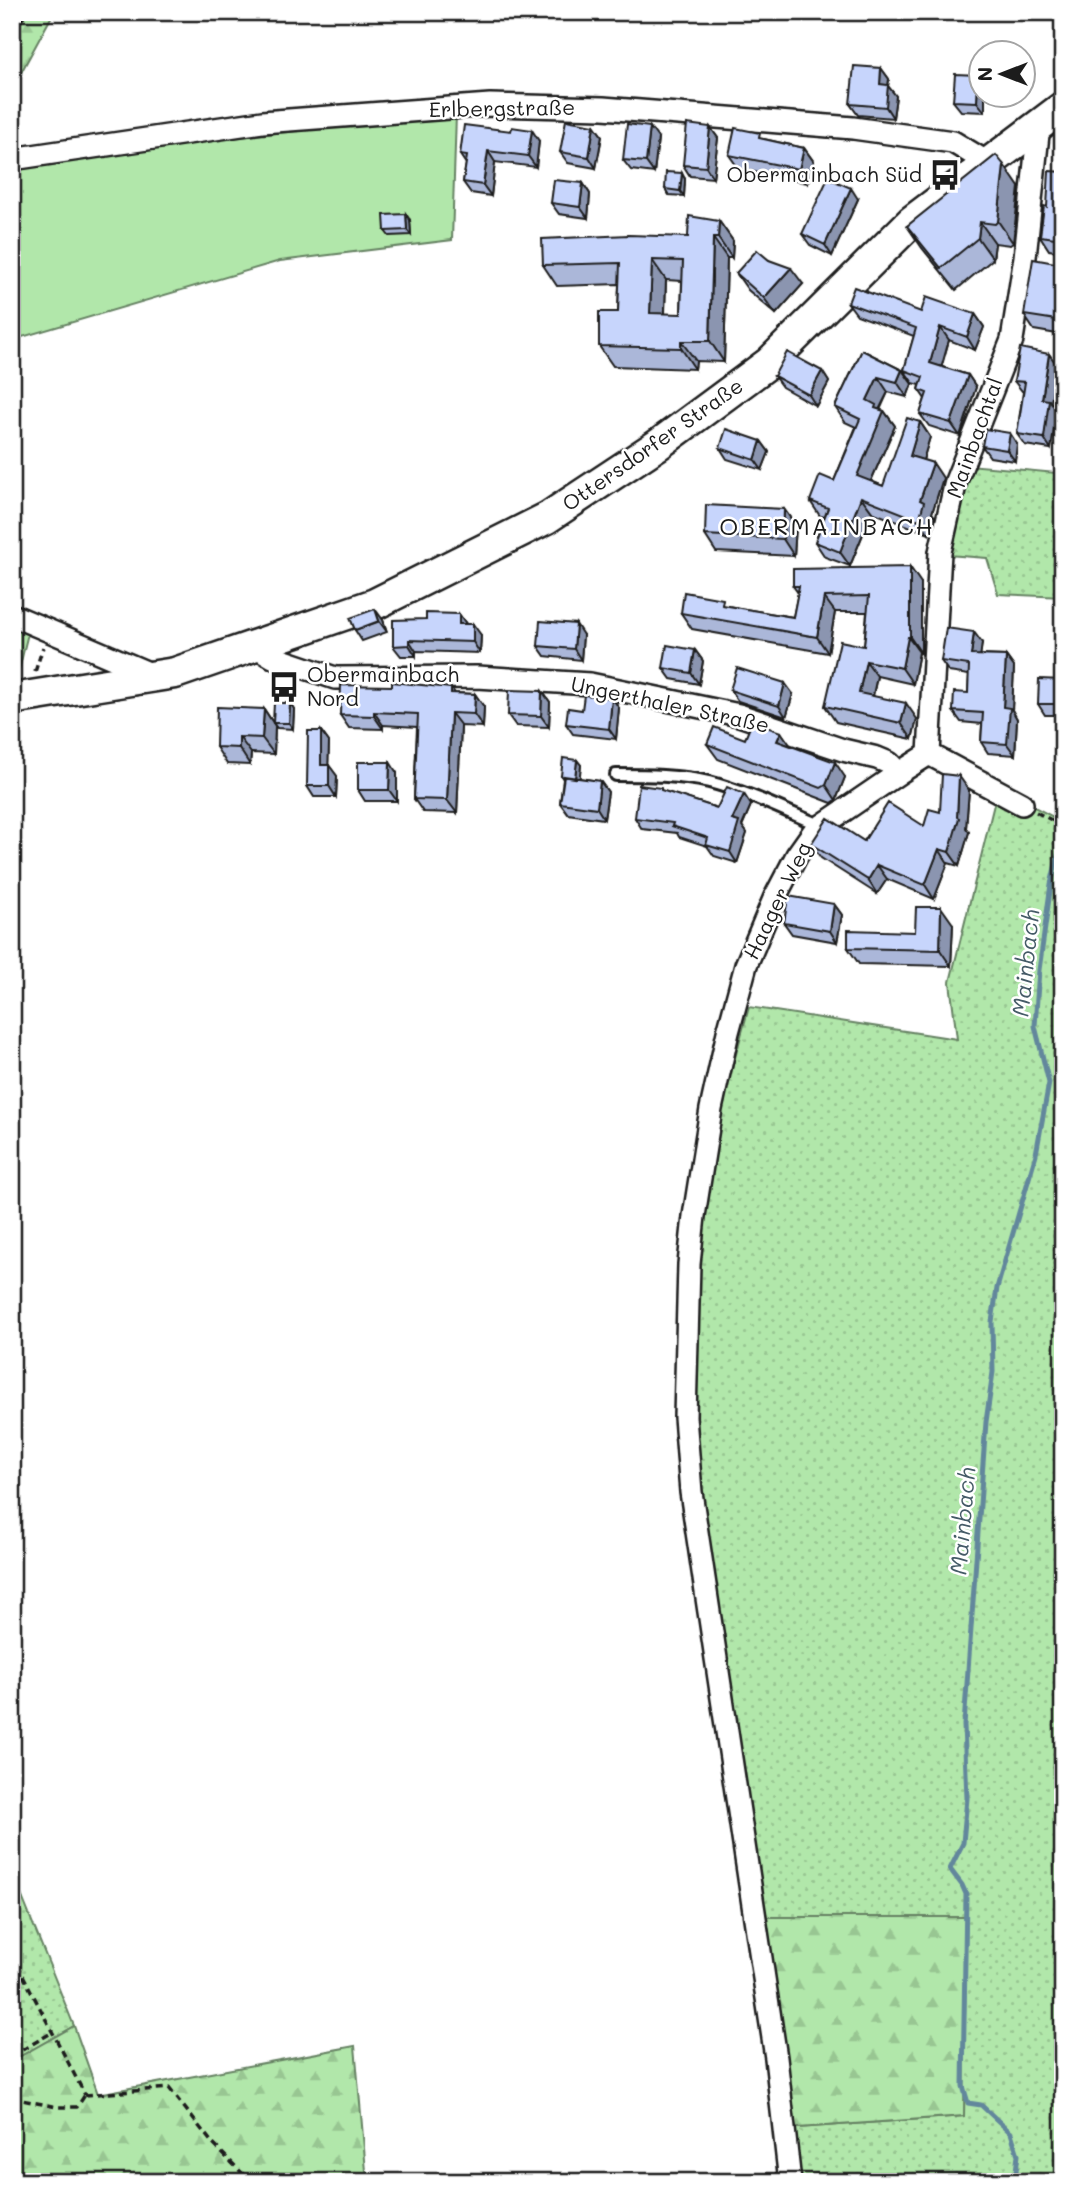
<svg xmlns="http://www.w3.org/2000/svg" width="1075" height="2194" viewBox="0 0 1075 2194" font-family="Mali,sans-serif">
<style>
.grass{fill:url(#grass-dots);stroke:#668263;stroke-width:2}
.forest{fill:url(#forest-firs);stroke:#668263;stroke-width:2}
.garden{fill:#b1e7aa;stroke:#668263;stroke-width:2}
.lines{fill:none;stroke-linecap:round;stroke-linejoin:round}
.stream{stroke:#62879c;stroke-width:5}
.service-casing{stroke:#1c1c1c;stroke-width:16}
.minor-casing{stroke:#1c1c1c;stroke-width:26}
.secondary-casing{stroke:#1c1c1c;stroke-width:35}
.path{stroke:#1c1c1c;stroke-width:3.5;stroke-dasharray:7 5;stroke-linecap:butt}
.service{stroke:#fff;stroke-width:10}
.minor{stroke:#fff;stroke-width:21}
.secondary{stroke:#fff;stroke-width:30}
.wall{fill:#abb7d9;stroke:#1c1c1c;stroke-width:2;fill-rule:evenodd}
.shaded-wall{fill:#8b95b0;stroke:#1c1c1c;stroke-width:2}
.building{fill:#c7d5fc;stroke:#1c1c1c;stroke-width:2;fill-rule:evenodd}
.labels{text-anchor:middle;stroke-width:5;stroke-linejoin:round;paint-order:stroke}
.street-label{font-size:21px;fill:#1c1c1c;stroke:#fff}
.poi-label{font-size:21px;fill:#1c1c1c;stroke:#fff;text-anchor:end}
.water-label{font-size:23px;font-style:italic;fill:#455b67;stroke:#fff}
.quarter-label{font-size:24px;letter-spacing:2px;fill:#1c1c1c;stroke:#fff}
</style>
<defs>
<pattern id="grass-dots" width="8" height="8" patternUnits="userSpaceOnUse" patternTransform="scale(1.75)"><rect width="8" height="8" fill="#b1e7aa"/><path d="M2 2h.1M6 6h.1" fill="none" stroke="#98c692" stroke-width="1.8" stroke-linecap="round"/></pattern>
<pattern id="forest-firs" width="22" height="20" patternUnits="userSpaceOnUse" patternTransform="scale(1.75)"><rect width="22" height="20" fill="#b1e7aa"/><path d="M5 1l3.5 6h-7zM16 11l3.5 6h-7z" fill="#98c692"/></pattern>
</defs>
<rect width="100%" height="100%" fill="#fff"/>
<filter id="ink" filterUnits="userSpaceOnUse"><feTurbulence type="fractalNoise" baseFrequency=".0143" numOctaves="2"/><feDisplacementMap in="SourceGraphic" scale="14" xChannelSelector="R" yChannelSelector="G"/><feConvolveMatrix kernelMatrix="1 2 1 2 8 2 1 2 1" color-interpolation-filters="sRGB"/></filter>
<g filter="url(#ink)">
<!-- grass -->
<path class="grass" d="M1063,432V597L998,594L987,558L948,555L969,465L1056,473Z
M998,788L1063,822V2182H787L784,2129L964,2116L966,1918L755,1917L686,1442L696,1199L749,1007L957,1039L950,982Z
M12,1872L74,2026L12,2061Z"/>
<!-- forest -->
<path class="forest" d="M12,12H54L12,89Z
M12,621L30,625L14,690H12Z
M755,1917H966L964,2116L784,2129Z
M74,2026L98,2094L355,2046L366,2171L379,2182H12V2061Z"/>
<!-- garden -->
<path class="garden" d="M456,114L452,240L280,261L12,340V166L211,140Z"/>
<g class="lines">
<!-- stream -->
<path class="stream" d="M1010,2182L1016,2171L1018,2155L1011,2133L981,2105L968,2103L963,2086L966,1894L962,1885L950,1869L963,1843L967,1798L964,1725L986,1422L993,1372L992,1322L997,1288L1036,1154L1049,1083L1035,1026L1039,970L1051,884L1062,839"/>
<defs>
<path id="service" d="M616,775C647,775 679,775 709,782C748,792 785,811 822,826"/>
<path id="minor" d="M12,159L262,122L490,105L603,108L853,128L953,142L988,163
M12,615L155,676
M255,646L273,657L335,678L477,677L590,684L739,715L843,750L877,758L889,763L899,773L929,754L1022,804
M929,754L940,552L956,481L1012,340L1025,257L1039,125
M790,2182L776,2058L691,1492L685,1417L689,1264L694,1216L711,1109L728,1032L746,965L774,899L797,855L814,831L899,773"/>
<path id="secondary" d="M12,699L175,673L375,604L547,518L659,444L770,362L912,221L1063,107"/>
</defs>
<!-- service casing -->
<use href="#service" class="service-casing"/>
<!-- minor casing -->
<use href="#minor" class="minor-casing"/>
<!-- secondary casing -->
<use href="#secondary" class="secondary-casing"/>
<!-- path -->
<path class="path" d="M12,31L28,12
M35,672L43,647
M1036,812L1063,826
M12,1954L85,2095
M12,2056L51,2033
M85,2095L169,2088L213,2144L251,2182
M12,2098L57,2107H77L85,2095"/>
<!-- service -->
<use href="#service" class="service"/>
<!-- minor -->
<use href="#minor" class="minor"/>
<!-- secondary -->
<use href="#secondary" class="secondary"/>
</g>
<!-- wall -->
<path class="wall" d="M881,68L889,79L888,86L896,96L893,118L858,115L850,104Z
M978,75L981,78V94L985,112L961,111L953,101Z
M594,125L602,136L596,168L568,163L560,152Z
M710,127L718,138L713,178L690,176L683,165Z
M658,138L654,173L631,170L623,160Z
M764,139L804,148L814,162L808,183L739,169L729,155Z
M539,141L536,167L495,162L491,196L471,193L463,182L466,164L460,155Z
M1063,172V252L1049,250L1040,236L1047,207Z
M685,179L684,196L669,195L665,189Z
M583,183L590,194L588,218L559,214L551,203Z
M1019,187L1013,243L1010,245L995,243L993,259L956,290L922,248L907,226Z
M858,199L832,256L810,245L802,234Z
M410,220L411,235L389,236L385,231Z
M719,221L733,241L732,258H727L724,362L696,361L695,369L613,366L599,346L618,312L619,284L557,286L543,265L688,237ZM666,280L682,281L681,314H665Z
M769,260L803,284L776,314L748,290L736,273Z
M1061,264L1063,267V335L1034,330L1024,315Z
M848,303L921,312L975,314L984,327L975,350L949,340L941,367L968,375L976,387L960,436L929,426L920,414L925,399L919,390L920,385L913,383L904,370L914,336L857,315Z
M862,350L902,370L912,384L907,397L888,392L880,410L884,411L895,426L871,481L883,486L920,422L930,437L923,460L943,478L932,513L935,517L929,534L872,512L850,566L825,557L815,542L825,517L820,516L810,501L834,481L856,427L845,422L835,407Z
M1049,354L1057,365L1051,402L1057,411L1051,449L1025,445L1017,434L1023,392L1022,391L1014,381Z
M822,371L829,382L816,406L782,387L774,376Z
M761,441L769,452L762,470L727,459L720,448Z
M1017,444L1015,461L990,457L982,446Z
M784,509L796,526L794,556L716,552L705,535Z
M921,583V653L919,652L913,684L877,676L873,696L917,719L912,739L836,722L825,706L864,646L867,612H835L828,653L692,629L681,613L728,606L793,617L798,593L793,586Z
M459,614L466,624L481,635L480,653L416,651V656H401L393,646L426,619Z
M383,620L387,632L362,641L355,630Z
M583,635L581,660L545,656L538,646Z
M982,643L980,655L1006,656L1014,667L1012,710L1017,719L1015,755L988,753L981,742L982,724L961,722L953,711L968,693L969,675L949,672L941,661Z
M695,650L703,661L699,684L671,679L663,668Z
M1063,680V715H1045L1038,704Z
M451,688L455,693L475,694L484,707L483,727L461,726L457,813L423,812L414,799L417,727L383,725V729L349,728L340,715Z
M730,690L793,694L786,717L738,701Z
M542,691L550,702L549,727L516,726L508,715Z
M290,703L294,709L293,729L277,728L273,723Z
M619,708L616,739L573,734L566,724L582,710Z
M264,709L275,726L274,754L251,753L250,765L227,764L216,747Z
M321,731L329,742L328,765L337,776L336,797H314L307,786Z
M781,732L790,746L845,777L836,800L832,803L718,759L707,744L745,739Z
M577,760L581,765L579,778L600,781L608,792L604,819L568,814L560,803L563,779L561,776Z
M397,773V801H365L358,790Z
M969,790L966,828L969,832L959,866L948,863L934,899L887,879L877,894L821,858L811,844L864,841L924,826Z
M663,791L717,808L751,805L742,826L747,833L737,863L714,856L707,846L679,837L677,833L642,829L635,818Z
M834,904L842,915L837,942L792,934L784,923Z
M953,924L951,966L859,964L848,948Z"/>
<!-- shaded-wall -->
<path class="shaded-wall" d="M881,68L889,79L888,86L896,96L893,118L886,107L880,84Z
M978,75L981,78V94H985V112L977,102Z
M594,125L602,136L596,168L589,157Z
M650,127L658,138L654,173L646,162Z
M710,127L718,138L713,178L706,167Z
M532,130L539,141L536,167L528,156Z
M804,148L814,162L808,183L799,169Z
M488,151L495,162L491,196L483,185Z
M1004,165L1019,187L1013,243L998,221Z
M682,173L685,179L684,196L680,191Z
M583,183L590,194L588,218L580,207Z
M851,188L858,199L832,256L825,245Z
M406,214L410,220L411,235L407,230Z
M719,221L733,241L732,258L718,238Z
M980,222L995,243L993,259L978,238Z
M713,238L727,258L724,362L710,341Z
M652,260L666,280L664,334L650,313Z
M1061,264L1063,267V310L1055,298Z
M791,268L803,284L776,314L764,298Z
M975,314L984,327L975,350L967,337Z
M940,327L949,340L939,376L930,363Z
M681,341L696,361L695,369L681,348Z
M1049,354L1057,365L1051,402L1057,411L1051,449L1044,438L1042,399Z
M902,370L912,384L907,397L897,382Z
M822,371L829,382L816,406L809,395Z
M968,375L976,387L960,436L951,423Z
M878,377L888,392L879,410L884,411L895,426L867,490L857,476L867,400Z
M920,422L930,437L920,470L910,456Z
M1010,433L1017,444L1015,461L1007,450Z
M761,441L769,452L762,470L755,460Z
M933,463L943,478L932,513L935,517L929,534L919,520L920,500Z
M861,497L872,512L850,566L840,552Z
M784,509L796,526L794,556L783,539Z
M910,567L921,583V653L910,637Z
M824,597L835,612L828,653L817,637Z
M375,609L383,620L387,632L379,621Z
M459,614L467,625L459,624Z
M473,624L481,635L480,653L473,642Z
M576,624L583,635L581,660L574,649Z
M974,632L982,643L979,666L971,655Z
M908,637L919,652L913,684L902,668Z
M409,640L416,651V656L409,645Z
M695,650L703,661L699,684L691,673Z
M1006,656L1014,667L1012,710L1017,719L1015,755L1007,744L1003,707Z
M866,661L877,676L870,709L859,693Z
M785,683L793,694L786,717L779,706Z
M542,691L550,702L549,727L541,716Z
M475,694L484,707L483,727L474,714Z
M612,698L619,708L616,739L609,729Z
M290,703L294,709L293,729L289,723Z
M906,703L917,719L912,739L901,723Z
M264,709L275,726L274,754L262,738Z
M374,712L383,725V729L374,716Z
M451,713L461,726L457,813L447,800Z
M321,731L329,742L328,776L321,765Z
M781,732L791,746L777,741Z
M239,737L251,753L250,765L239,748Z
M577,760L581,765L579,784L575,778Z
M390,762L397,773V801L389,790Z
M835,762L845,777L836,800L826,785Z
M329,765L337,776L336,797L329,786Z
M959,776L969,790L966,828L969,832L959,866L949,852L957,817Z
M600,781L608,792L604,819L597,808Z
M744,794L751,805L742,826L747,833L737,863L730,852L732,820Z
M939,849L948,863L934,899L925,885Z
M877,865L887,879L877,894L868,880Z
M834,904L842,915L837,942L830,931Z
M941,907L953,924L951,966L940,950Z"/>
<!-- building -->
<path class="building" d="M854,66L881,68L880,84L888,85L886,107L850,104Z
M955,74L978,75L977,102L953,101Z
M566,120L594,125L589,157L560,152Z
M627,124L650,127L646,162L623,160Z
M687,124L710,127L706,167L683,165Z
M464,125L511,131L512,127L532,130L528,156L488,151L483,185L463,182L467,156L460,155Z
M735,128L760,133L759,138L804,148L799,169L729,155Z
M996,155L1004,165L998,221L995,224L980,222L978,238L941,268L907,226Z
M1049,171L1063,172V239L1040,236L1044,206L1047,207Z
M666,172L682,173L680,191L665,189Z
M828,178L851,188L825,245L802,234Z
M554,180L583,183L580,207L551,203Z
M406,214L407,230L385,231L384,215Z
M689,216L719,221L718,238H713L710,341H681V348L599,346V312H618L620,263L543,265L542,239L629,235L688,237ZM652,260L683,261L681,314L650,313Z
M757,250L769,260L791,268L764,298L736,273Z
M1033,259L1061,264L1055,298L1063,300V321L1024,315Z
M854,287L921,312L926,297L975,314L967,337L940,327L930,363L968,375L951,423L920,414L927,393L919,390L923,377L904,370L916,328L848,303Z
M1020,348L1049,354L1042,399L1049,400L1044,438L1017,434L1025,382L1014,381Z
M862,350L902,370L897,382L878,377L867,400L876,405L875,408L884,411L857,476L883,486L907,418L920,422L910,456L933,463L920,500L924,502L919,520L861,497L840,552L815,542L828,508L810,501L820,475L834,481L860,419L835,407Z
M787,352L822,371L809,395L774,376Z
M726,429L761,441L755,460L720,448Z
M985,429L1010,433L1007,450L982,446Z
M706,505L784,509L783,539L705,535Z
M910,567V637H908L902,668L866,661L859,693L906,703L901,723L825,706L840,641L864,646L869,596L824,597L817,637L681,613L684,592L723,599L722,605L793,617L799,586H793V569Z
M375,609L379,621L355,630L350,618Z
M426,613L459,614V624H473V642L409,640V645L393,646V620L426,619Z
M540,621L576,624L574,649L538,646Z
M946,628L974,632L971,655L1006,656L1003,707L1010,708L1007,744L981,742L983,713L953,711L954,692L968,693L969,665L941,661Z
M667,645L695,650L691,673L663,668Z
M737,668L785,683L779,706L730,690Z
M1039,679L1063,680V704H1038Z
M392,682L451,688V693L475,694L474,714L451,713L447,800L414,799L418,714L374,712V716L340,715L341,685L392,686Z
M509,690L542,691L541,716L508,715Z
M584,695L612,698L609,729L566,724L568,708L582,710Z
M274,703H290L289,723H273Z
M217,707L264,709L262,738L239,737V748L216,747Z
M752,722L781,732L777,741L835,762L826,785L821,788L707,744L714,727L745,739Z
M308,731H321V765H329V786H307Z
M563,758L577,760L575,778L561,776Z
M358,762H390L389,790H358Z
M942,774L959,776L957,817L959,818L949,852L939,849L925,885L877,865L868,880L811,844L828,818L864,841L888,803L924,826L929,809L940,812Z
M564,776L600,781L597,808L560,803Z
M639,785L661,788V790L717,808L727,787L744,794L732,820L739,822L730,852L706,845L708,838L672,826L673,823L635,818Z
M788,896L834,904L830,931L784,923Z
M916,907H941L940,950L848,948V930L915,932Z"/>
</g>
<!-- icons -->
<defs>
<symbol id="bus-bare" viewBox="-9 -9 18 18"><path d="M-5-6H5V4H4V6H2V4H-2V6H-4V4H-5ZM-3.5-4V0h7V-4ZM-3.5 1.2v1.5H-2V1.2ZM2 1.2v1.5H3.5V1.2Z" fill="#1c1c1c" stroke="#fff" stroke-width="2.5" paint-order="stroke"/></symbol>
</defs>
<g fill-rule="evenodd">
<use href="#bus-bare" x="923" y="153" width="44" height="44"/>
<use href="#bus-bare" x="262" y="665" width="44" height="44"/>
</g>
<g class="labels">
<!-- street labels -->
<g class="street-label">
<text transform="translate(502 109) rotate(-1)" y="7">Erlbergstraße</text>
<text transform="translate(975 438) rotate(-70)" y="7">Mainbachtal</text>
<text transform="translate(653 445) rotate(-35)" y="7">Ottersdorfer Straße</text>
<text transform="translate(670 705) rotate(12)" y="7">Ungerthaler Straße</text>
<text transform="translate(778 901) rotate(-64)" y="7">Haager Weg</text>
</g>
<!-- poi labels -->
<g class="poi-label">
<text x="922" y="182">Obermainbach Süd</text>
<text x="307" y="682" text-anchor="start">Obermainbach<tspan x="307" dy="24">Nord</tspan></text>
</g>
<!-- water labels -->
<g class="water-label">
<text transform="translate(1026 963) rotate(-84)" y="8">Mainbach</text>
<text transform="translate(963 1521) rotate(-85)" y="8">Mainbach</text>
</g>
<!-- quarter labels -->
<g class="quarter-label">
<text x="827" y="535">OBERMAINBACH</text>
</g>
</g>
<!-- margin -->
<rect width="1075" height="2194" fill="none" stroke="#fff" stroke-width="42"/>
<rect x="21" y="21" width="1033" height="2152" fill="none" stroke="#1c1c1c" stroke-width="2.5" filter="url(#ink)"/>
<!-- north arrow -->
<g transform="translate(1002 74) rotate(270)"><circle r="33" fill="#ffffff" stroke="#a4a4a4" stroke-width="2"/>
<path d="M0-5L12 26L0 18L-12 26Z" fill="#1c1c1c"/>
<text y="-10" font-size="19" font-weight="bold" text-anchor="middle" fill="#1c1c1c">N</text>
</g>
</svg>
